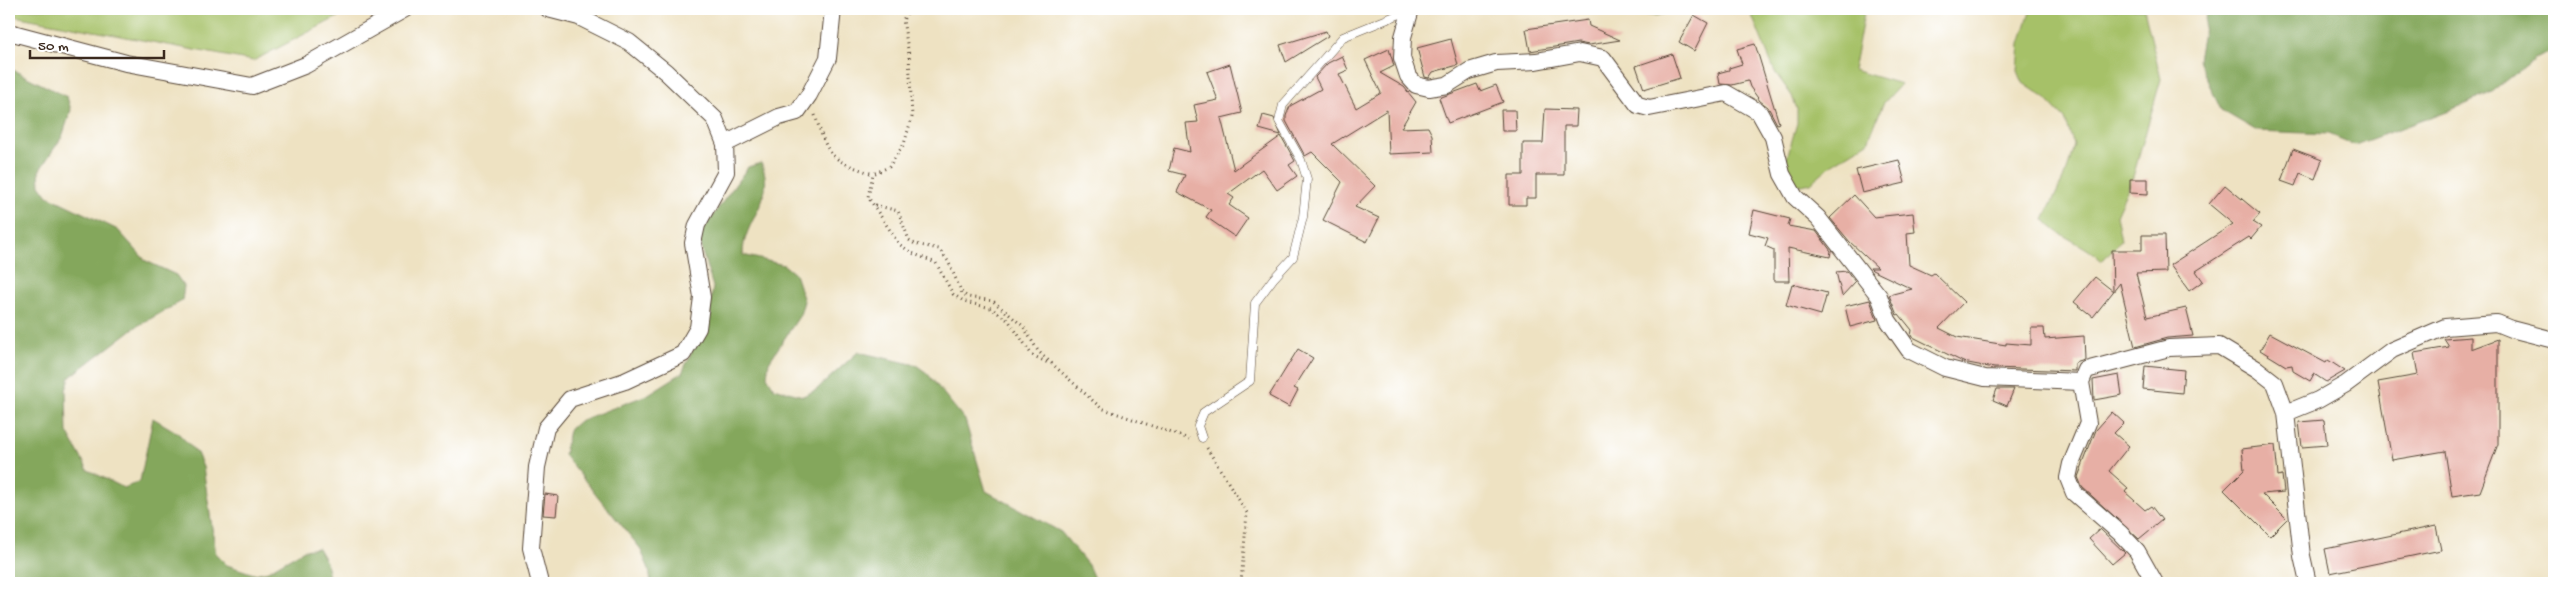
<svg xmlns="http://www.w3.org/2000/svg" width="2563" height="592" viewBox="0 0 2563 592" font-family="'Gochi Hand',sans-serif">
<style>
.green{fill:#a6c167;stroke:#707642}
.forest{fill:#84a75c;stroke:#60683d}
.building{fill:#e7afa5}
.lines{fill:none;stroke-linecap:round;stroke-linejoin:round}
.service-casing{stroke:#564637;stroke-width:9}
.minor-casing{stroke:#564637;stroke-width:18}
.path{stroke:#564637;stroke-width:3;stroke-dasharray:1 4;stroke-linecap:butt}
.service{stroke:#fff;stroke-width:8}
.minor{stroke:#fff;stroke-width:16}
</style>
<rect width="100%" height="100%" fill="#fff"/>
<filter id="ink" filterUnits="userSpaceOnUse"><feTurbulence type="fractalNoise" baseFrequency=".02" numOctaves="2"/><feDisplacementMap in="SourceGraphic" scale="10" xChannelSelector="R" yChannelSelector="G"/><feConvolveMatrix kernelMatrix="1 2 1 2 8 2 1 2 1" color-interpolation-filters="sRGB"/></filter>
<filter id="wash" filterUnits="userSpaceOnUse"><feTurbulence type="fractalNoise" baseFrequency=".0096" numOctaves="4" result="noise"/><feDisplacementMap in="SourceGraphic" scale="20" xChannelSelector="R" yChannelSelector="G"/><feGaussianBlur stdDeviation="1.12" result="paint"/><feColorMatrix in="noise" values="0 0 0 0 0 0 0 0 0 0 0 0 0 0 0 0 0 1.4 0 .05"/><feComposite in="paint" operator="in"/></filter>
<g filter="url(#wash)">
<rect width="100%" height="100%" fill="#eee2c2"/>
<!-- green -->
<path class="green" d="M9,9H353L253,61L9,15Z
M1631,9H1676C1655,18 1652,18 1631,9Z
M1747,9H1865L1853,70L1901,84L1883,104L1868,142L1831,165L1811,183L1798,186L1788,174L1786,161L1797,123V109L1792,96L1775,72L1750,11Z
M2031,9H2144L2161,79L2133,177L2116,215L2121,240L2102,261C2085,243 2060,239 2044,219L2067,171L2074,145L2065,119L2045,98L2023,83L2018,71L2020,43Z"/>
<!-- forest -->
<path class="forest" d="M2207,9H2554V51L2534,59L2492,92L2466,104L2355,145L2329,134L2257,131L2221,110L2198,60Z
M9,68L67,97L71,110L62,137L39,171L40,185L48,196L118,230L146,261L176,275L184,286L182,301L134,328L70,377L66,390L67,432L88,470L124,488L140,481L153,418L178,433L197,453L203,467L216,554L227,565L254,574L268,571L304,550L318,548L326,562L330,583H9Z
M761,163C778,199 742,221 743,255L784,265L795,274L804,301L800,315L769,362L767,376L774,388L803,396L816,390L858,352L916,365L927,373L965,420L986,491L1061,532L1088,565L1096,583H651L649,569L640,548L564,455L569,430L579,421L647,395L682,373L709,314L713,287L700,245L701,232L748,167Z"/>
<g id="blocks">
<!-- building -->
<path class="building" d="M1694,15L1708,23L1694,51L1679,42Z
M1588,20L1589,26L1620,40L1589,45L1578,43L1530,51L1526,29Z
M1326,31L1328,36L1286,62L1280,45Z
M1451,39L1458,65L1433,72L1429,78L1425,77L1417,48Z
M1755,44L1779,123L1777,124L1768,107L1760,101L1750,87L1748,81L1732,85L1720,84L1718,73L1729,70V68L1742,64L1737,49Z
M1389,49L1394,66L1380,73L1404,87L1416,102L1401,128L1428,127L1432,135L1433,152L1389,154L1387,110L1332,144L1375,186L1355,207L1379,218L1367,242L1323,220L1342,182L1312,152L1305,156L1286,121V116L1290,106L1321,89L1315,77L1328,63L1342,56L1348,70L1339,74L1356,108L1381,93L1365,60Z
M1672,54L1680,78L1644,89L1636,66Z
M1230,64L1242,113L1221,118L1234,170L1281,136L1295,161L1289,165L1297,176L1277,190L1262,169L1228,194L1234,198L1229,205L1248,218L1235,237L1206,217L1211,210L1177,192L1185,175L1169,171L1174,148L1190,152L1186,123L1198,122L1194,105L1218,100L1207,72Z
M1477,84L1480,91L1496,85L1503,102L1448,123L1439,98Z
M1545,109L1577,110L1576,126H1564V175H1536V198H1526V205H1509V175H1523V143H1543Z
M1501,110H1515L1516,131H1502Z
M1263,115L1274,118L1281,135L1259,129Z
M2293,149L2322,160L2315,179L2300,173L2295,186L2281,181Z
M1899,160L1905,183L1862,193L1856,170Z
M2130,179H2148V194L2130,193Z
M2225,185L2260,214L2253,222L2261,227L2251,239L2249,237L2196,271L2203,281L2189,291L2170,265L2233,224L2209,204Z
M1854,195L1874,217L1913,213L1915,232L1907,233L1909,265L1931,275L1934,273L1964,302L1939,328L1957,337L2006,345V343L2031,345V328H2044L2045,339L2084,336L2085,360L2075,363V371L1994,368L1963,362L1911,336L1912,330L1899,314L1897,315L1889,295L1912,289L1872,270L1870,268H1878L1850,242L1830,218Z
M1754,210L1790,219L1788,226L1816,231L1831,251L1830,257L1788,248L1789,281H1774V250L1765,246L1768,238L1749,233Z
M2142,235H2165L2166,272L2136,273L2147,317L2186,308L2193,336L2167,338L2135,347L2120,283L2093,317L2074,302L2095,277L2113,291L2112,250H2142Z
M1847,271L1855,282L1842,296L1836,272Z
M1792,284L1827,293L1821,315L1786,305Z
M1870,300L1877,320L1850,327L1845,306Z
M2270,333L2326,363L2328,360L2345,371L2326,382L2314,374L2310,381L2293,371L2292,365L2286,366L2260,350Z
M2471,337V349L2498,339V444L2480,492L2452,496L2445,451L2392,460L2378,382L2418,375L2414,353L2449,347L2444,339Z
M1298,349L1313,358L1294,388L1298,390L1289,407L1269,396Z
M2145,366L2184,370L2182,393L2143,389Z
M2119,375L2122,395L2094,400L2093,380Z
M1997,389H2014L2007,406L1993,400Z
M2112,412L2124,423L2114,433L2129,446L2109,471L2128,488L2125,492L2145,510L2151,506L2162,520L2139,539L2082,487L2078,477L2096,430Z
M2324,420L2327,445L2302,447L2299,422Z
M2275,445L2278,476L2282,475L2284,492L2262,494L2287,519L2270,536L2224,490L2244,470L2242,449Z
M545,494L558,496L556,516L543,515Z
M2436,526L2441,550L2330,573L2325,549Z
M2100,529L2125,553L2112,564L2089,539Z"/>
</g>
</g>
<g filter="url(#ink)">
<use href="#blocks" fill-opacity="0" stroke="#564637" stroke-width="1"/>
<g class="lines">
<defs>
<path id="service" d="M1202,438L1198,426L1204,412L1250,381L1255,303L1273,279L1293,257L1303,217L1307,179L1301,160L1279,121L1283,105L1343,37L1410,10"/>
<path id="minor" d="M1411,9L1403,37L1402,58L1408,76L1416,85L1429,88L1447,85L1469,71L1496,63L1536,61L1580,53L1603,58L1638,105L1649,108L1726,93L1759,112L1773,137L1782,174L1795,197L1818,218L1879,296L1888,320L1909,350L1945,368L1985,378L2081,382
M9,32L126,63L252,86L306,65L405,9
M725,144L779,117L797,112L809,95L828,58L833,9
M2286,413L2318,400L2346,384L2392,350L2445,327L2496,323L2511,329L2554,340
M540,583L531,548L537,467L546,428L570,399L625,381L683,354L698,328L702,297L693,243L697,225L726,172L725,144L715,119L666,72L629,42L579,17L548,9
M2155,583L2137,551L2120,533L2074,493L2068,478L2071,464L2088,423L2081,382L2086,370L2169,348L2219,346L2257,369L2275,383L2286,413L2302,556L2308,583"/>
</defs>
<!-- service casing -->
<use href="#service" class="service-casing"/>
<!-- minor casing -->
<use href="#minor" class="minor-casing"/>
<!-- path -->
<path class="path" d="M909,9L903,20L909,55L912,117L904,144L889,167L873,174L868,197L899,244L912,253L936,263L953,294L965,302L991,308L1009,321L1032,355L1048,363
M815,115C829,158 829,159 873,174
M875,205L898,211L909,240L915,244L939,249L948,261L962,293L968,297L993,301L1023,326L1038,351L1101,408L1189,439
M1207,448L1247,513L1241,583"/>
<!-- service -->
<use href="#service" class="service"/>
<!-- minor -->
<use href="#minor" class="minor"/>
</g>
</g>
<!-- margin -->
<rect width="2563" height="592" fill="none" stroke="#fff" stroke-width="30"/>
<!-- scale -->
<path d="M30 50v8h134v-8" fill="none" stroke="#3b2a1e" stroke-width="2.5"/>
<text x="38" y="50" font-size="15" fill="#3b2a1e" stroke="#ffffff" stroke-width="4" paint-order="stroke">50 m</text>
</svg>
